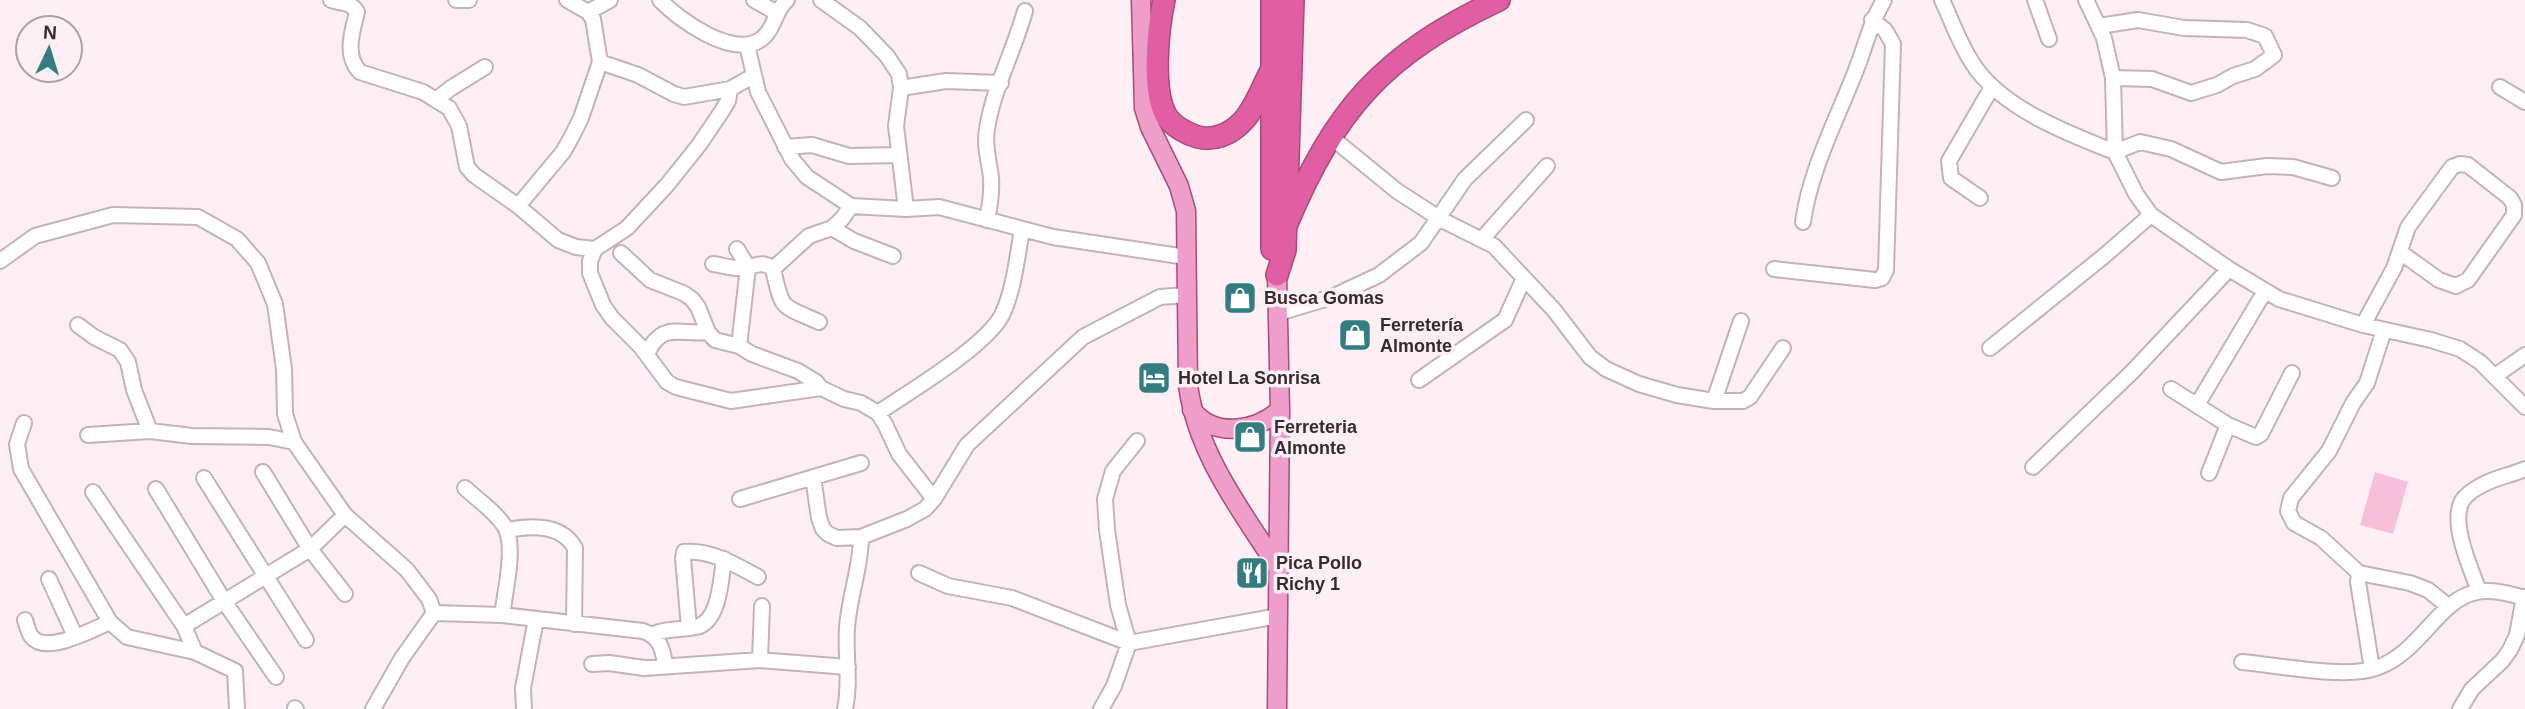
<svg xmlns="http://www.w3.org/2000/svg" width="2525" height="709" viewBox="0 0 2525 709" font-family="Helvetica,sans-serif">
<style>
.green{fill:#f8c0d8}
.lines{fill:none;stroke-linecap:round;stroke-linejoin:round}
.minor-casing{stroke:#c5b2ba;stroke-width:18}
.major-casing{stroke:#a54d7b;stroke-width:21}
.highway-casing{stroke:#a54d7b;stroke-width:24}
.minor{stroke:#fff;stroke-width:14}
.major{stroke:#ee9ec8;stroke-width:18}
.highway{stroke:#e25ea3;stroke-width:21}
.labels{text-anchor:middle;stroke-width:7;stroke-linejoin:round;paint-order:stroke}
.poi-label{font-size:18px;font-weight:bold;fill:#342d30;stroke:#feeff5;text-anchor:start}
</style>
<rect width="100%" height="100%" fill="#feeff5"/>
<!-- green -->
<path class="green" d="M2375,472L2408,482L2393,534L2360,525Z"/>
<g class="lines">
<defs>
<path id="minor" d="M331,0C341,4 351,1 357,12C352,33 344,55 360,72L423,92L449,108L459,126L467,167L474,175L518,206L558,240L576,247L595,249L627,228L667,185L699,145L722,111L728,101L730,89
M456,0H469
M660,0C679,20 732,58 760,40C775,30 774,11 787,0
M754,0L777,13
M821,0L860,28L887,56L899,74L901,88L896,126L906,209
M1942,0C1952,21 1960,45 1973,64C2001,108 2069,134 2115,152L2140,142L2171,149L2221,172L2267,166L2293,167L2332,178
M2035,0L2049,39
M2086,0L2104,38L2113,78L2115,152L2136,194L2151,215L2229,269L2279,299L2363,325L2431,340L2460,349L2480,362L2525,407
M588,12L610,0
M2099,26L2138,20L2184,28L2247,30L2265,36L2274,55L2255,69L2233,76L2217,85L2191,93L2152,79L2113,78
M747,45L758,92L792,159L807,177L851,206L906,209L939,207L1053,237L1186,257
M600,62L638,75L674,94L684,97L730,89L753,76
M2500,87L2525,102
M901,88L946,81L1001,83
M437,99L451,88L485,67
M1331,137L1397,191L1442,220L1494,246L1554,310L1590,357L1606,369L1639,384L1677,395L1714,401H1743L1750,397L1783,348
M785,147L812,145L849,156L899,155
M1980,198L1951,178L1949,161L1992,87
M518,206L563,152L571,138L581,118L600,62L593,19L588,12L567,0
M987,220C990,206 992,192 991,177C989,161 984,146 987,129C993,89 1014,51 1025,11
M1803,222C1810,170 1837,119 1856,70C1866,45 1870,23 1884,0
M832,228L854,241L893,256
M1482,239L1547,166
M595,249L590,261V273L603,305L612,318L641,347L667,382L676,387L731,401L821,388L844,399L861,403L878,413L885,424L899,454L934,499
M737,249L748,267L739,346
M621,253L650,280L683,293L692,299L698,307L708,332L715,340L739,346L752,354L798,371L816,382L821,388
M0,261L35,236L113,215L198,217L237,239L258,263L275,304L284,369L285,414L294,442L345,515L407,570L429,599L434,613L402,658L373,709
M713,264C722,265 732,269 741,268C754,268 761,259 773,269C783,311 779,304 819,322
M773,269L809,236L832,228L842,219L851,206
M1774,269L1875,280L1882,278L1886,270L1893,44L1885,30L1872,20
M1279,313L1332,297L1379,275L1421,243L1465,179L1526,120
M78,325L94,337L120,350L128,362L134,390L150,431
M2363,325L2394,268L2408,227L2452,167L2460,164L2468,165L2510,198L2514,205V215L2468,280L2456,286L2439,280L2400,252
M2384,330L2367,383L2353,403L2329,451L2291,498L2288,511L2294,523L2321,538L2359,573L2410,583L2428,590L2448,606
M1990,348L2104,256L2151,215
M647,354C662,321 679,335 708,332
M2495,376L2525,355
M1419,380L1505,320L1524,278
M2171,389L2228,425L2256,437L2261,434L2292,373
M1714,401L1741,321
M2197,405L2265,291
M878,413C910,391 985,347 1002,315C1014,290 1017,257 1022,230
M24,423L17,444L21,469L110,622L127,637L195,652
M88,435L150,431L192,436L269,437L294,442
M2033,467L2132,372L2229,269
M263,472L310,549L345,594
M2209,473L2228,425
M813,477L819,518L823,529L828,534L837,538L861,537L907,519L925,509L934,499L967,445L1083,337L1160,297L1187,295
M204,478L306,640
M465,488C478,500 496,512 505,527C516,546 505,592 502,615
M156,489L224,601L276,677
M93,492L184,626L195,652L235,671L237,709
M740,499L861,463
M507,530C532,525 562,524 575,548L574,624
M919,573L948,586L1012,598L1129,643L1278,616
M2359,573L2358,582L2372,669
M49,579L75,636
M2479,591C2471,569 2450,524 2462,501C2467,493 2476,488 2484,484C2497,477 2512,475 2525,469
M434,613L502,615L643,631C660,637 663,649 665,665
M25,620C27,625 28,632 31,636C45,656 93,629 110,622
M184,626L310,549L345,515
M689,628L683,558L684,552C710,549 736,565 758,577
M653,634C667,628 682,630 696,627C720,622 721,578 724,559
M760,660L762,606
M2242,662C2277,665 2345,679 2376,668C2421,653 2438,599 2477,592C2493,589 2510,594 2525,598
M592,664L609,663L644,668L760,660L848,667
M295,708L296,709
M524,709L523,688L536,619
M845,709C851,682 845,655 847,628C849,597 861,567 861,537
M1101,709L1114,686L1129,643L1118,605L1107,530L1105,499L1113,471L1137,441
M2460,709L2472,689L2502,661L2510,650L2517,635L2524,597"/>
<path id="major" d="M1141,0L1144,108L1150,127L1179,186L1186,211L1188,385C1197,453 1240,509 1277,566
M1277,275L1280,410L1277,709
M1192,410C1214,438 1255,432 1280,410"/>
<path id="highway" d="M1164,0C1158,28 1151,92 1167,117C1173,126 1187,134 1198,137C1214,141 1230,134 1241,123C1254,111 1262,87 1271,71
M1285,228C1335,109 1382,55 1499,0
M1272,249V0
M1277,275L1285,250L1293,0"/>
</defs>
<!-- minor casing -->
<use href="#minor" class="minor-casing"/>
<!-- major casing -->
<use href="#major" class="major-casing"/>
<!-- highway casing -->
<use href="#highway" class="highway-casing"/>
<!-- minor -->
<use href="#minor" class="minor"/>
<!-- major -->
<use href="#major" class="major"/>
<!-- highway -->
<use href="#highway" class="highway"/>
</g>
<!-- icons -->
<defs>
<symbol id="shop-square" viewBox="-11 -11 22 22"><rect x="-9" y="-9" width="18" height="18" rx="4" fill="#337c80" stroke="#feeff5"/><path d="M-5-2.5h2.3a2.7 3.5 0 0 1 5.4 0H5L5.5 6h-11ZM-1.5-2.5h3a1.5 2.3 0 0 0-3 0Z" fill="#fff"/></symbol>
<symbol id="hotel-square" viewBox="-11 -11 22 22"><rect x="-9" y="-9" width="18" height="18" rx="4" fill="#337c80" stroke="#feeff5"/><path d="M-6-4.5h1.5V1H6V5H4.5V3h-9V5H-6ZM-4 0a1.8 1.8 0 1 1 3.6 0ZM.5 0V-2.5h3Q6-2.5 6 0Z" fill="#fff"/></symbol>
<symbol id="restaurant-square" viewBox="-11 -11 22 22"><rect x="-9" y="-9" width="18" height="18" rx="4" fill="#337c80" stroke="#feeff5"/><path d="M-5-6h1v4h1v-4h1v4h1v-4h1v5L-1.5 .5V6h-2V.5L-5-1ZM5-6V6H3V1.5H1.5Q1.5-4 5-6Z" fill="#fff"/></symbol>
</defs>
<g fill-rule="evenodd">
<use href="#shop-square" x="1221" y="279" width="38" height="38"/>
<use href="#shop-square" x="1336" y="316" width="38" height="38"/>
<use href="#hotel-square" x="1135" y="359" width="38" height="38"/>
<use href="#shop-square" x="1231" y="418" width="38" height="38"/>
<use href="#restaurant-square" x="1233" y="554" width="38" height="38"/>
</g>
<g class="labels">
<!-- poi labels -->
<g class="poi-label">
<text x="1264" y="304">Busca Gomas</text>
<text x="1380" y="331">Ferretería<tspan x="1380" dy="21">Almonte</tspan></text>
<text x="1178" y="384">Hotel La Sonrisa</text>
<text x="1274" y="433">Ferreteria<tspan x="1274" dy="21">Almonte</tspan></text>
<text x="1276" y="569">Pica Pollo<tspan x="1276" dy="21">Richy 1</tspan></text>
</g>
</g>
<!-- north arrow -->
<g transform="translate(49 49) rotate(4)"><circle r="33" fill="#feeff5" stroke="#ada1a6" stroke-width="2"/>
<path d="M0-5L12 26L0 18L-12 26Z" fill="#337c80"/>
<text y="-10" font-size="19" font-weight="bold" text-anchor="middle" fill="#342d30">N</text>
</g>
</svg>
